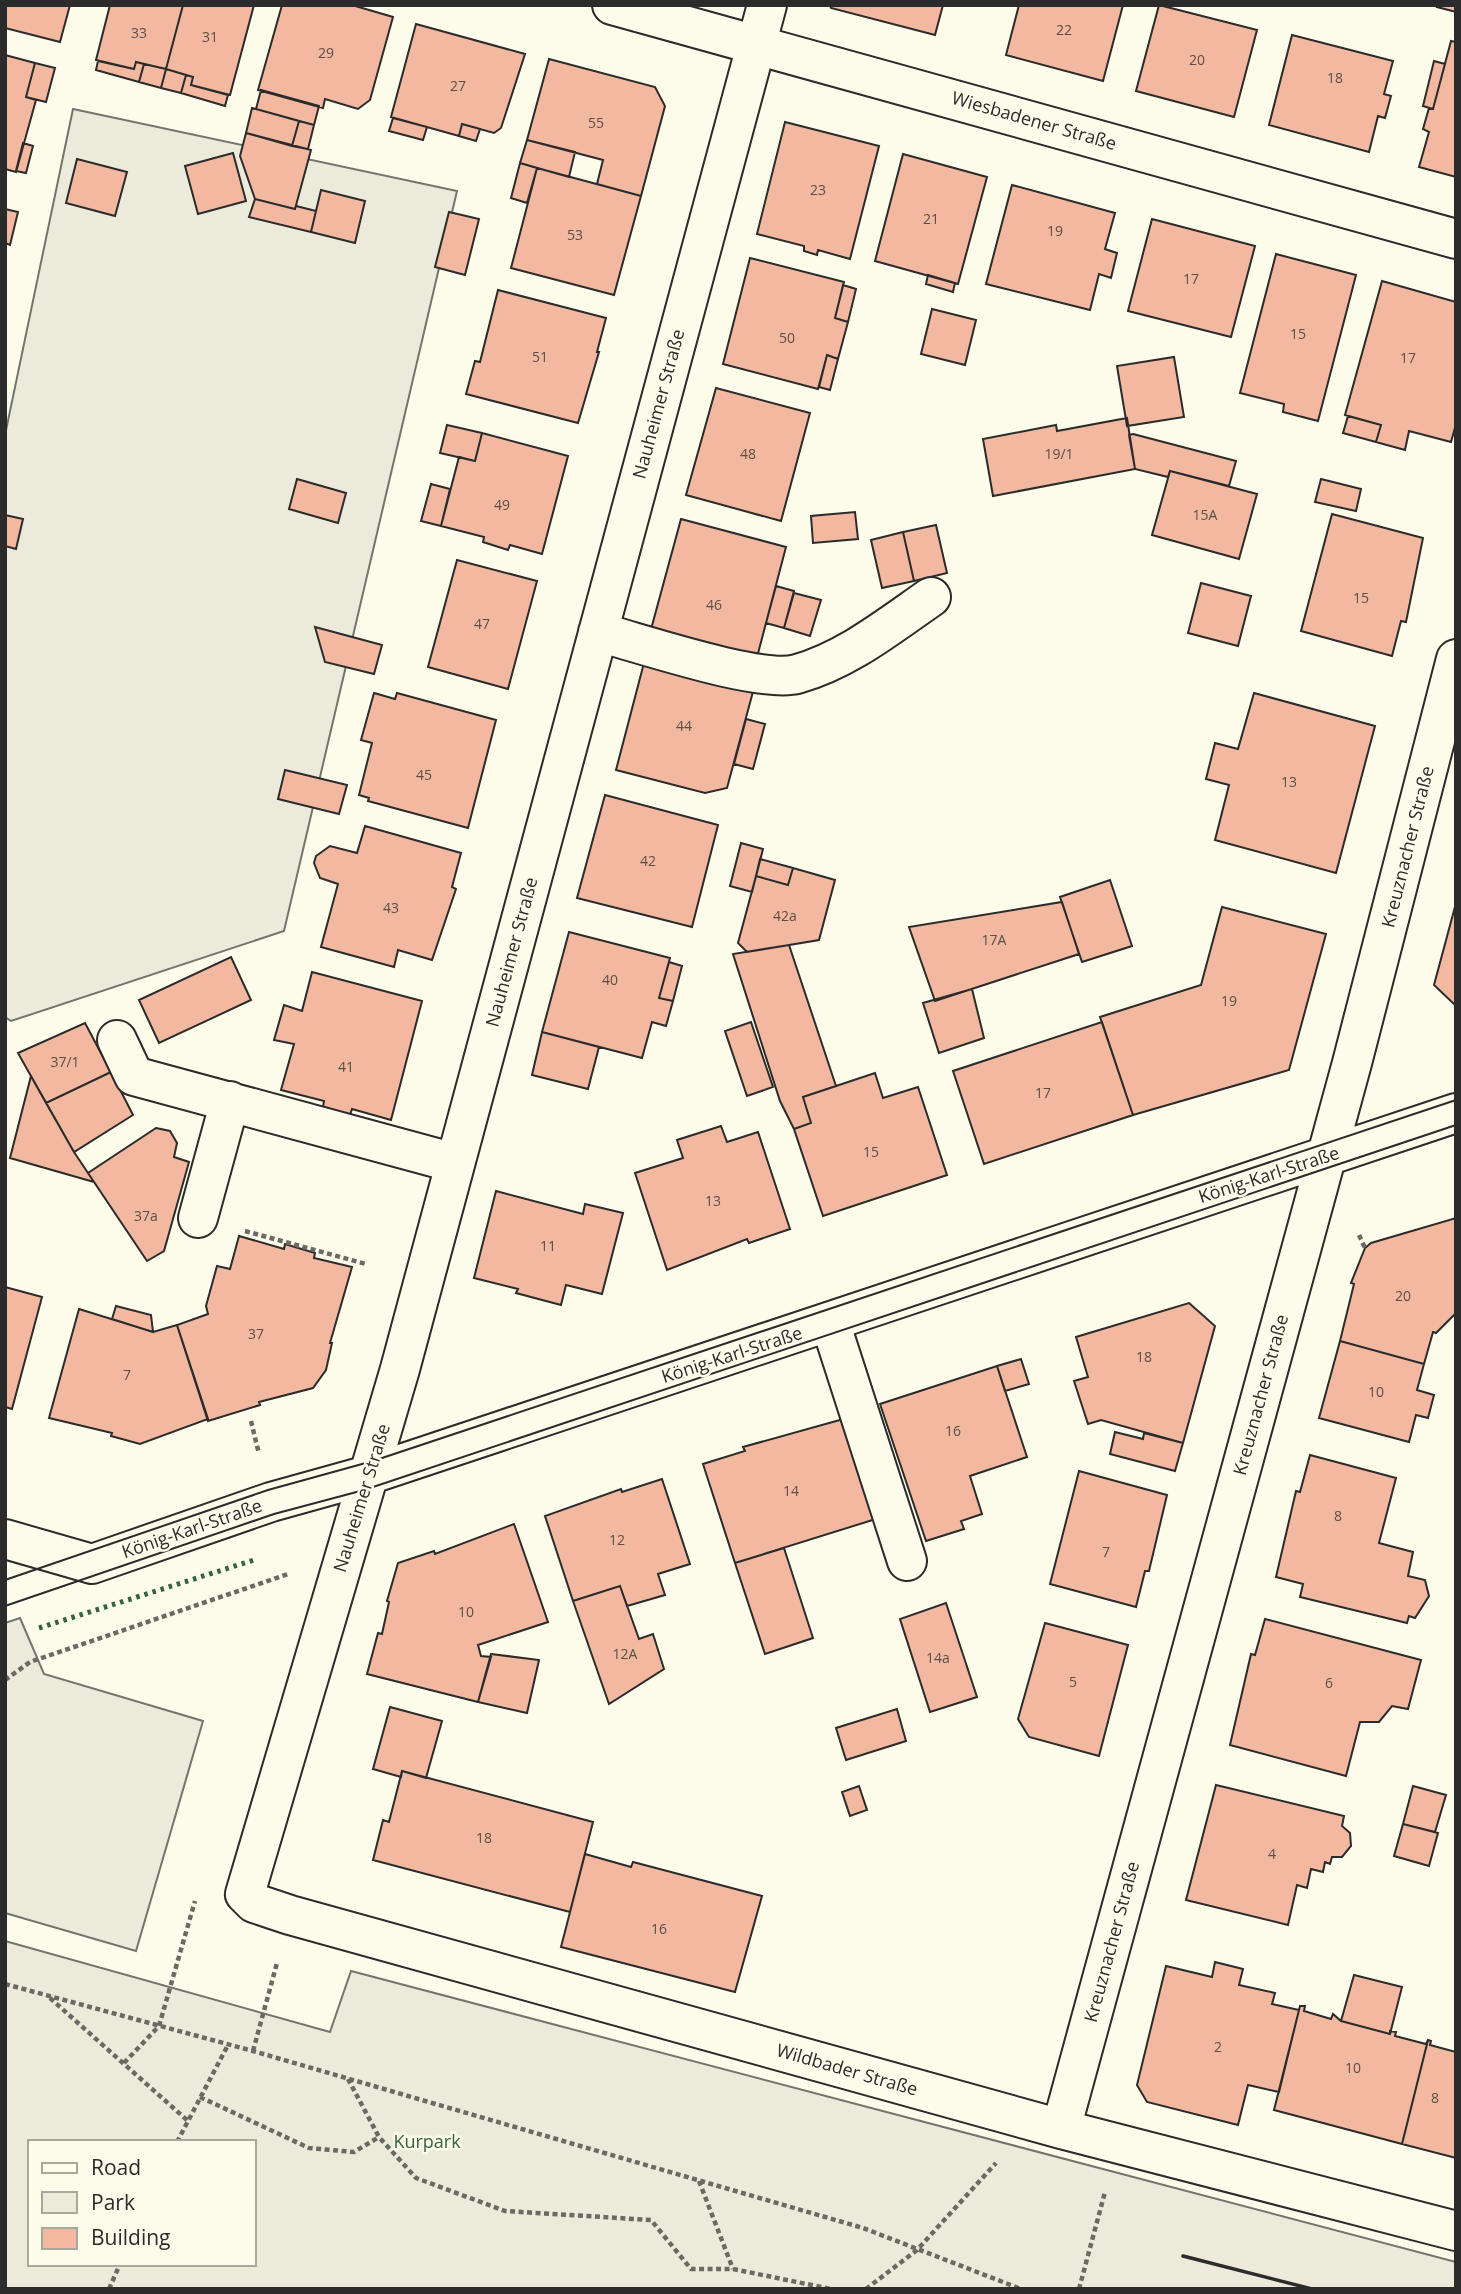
<svg xmlns="http://www.w3.org/2000/svg" width="1461" height="2294" viewBox="0 0 1461 2294" font-family="'Open Sans',sans-serif">
<style>
.green{fill:#ecebdb;stroke:#74746e;stroke-width:2;fill-rule:evenodd}
.parking{fill:#eceadb;stroke:#74746e;stroke-width:2}
.building{fill:#f2b8a0;stroke:#2b2b2b;stroke-width:2}
.lines{fill:none;stroke-linecap:round;stroke-linejoin:round}
.minor-casing{stroke:#2b2b2b;stroke-width:42}
.path{stroke:#6a6964;stroke-width:4.5;stroke-dasharray:5 3.5;stroke-linecap:butt}
.minor{stroke:#fdfbea;stroke-width:38}
.tram{stroke:#2b2b2b;stroke-width:2}
.hedge{stroke:#34623c;stroke-width:5;stroke-dasharray:3.5 5;stroke-linecap:butt}
.wall{stroke:#2b2b2b;stroke-width:3.5}
.labels{text-anchor:middle;stroke-width:5;stroke-linejoin:round;paint-order:stroke}
.number-label{font-size:14px;fill:#5d4e48}
.street-label{font-size:18px;fill:#2b2b2b;stroke:#fdfbea}
.park-label{font-size:18px;fill:#34623c;stroke:#fdfbea}
</style>
<rect width="100%" height="100%" fill="#fdfbea"/>
<!-- green -->
<path class="green" d="M73,109L457,191L284,931L11,1021L5,1017V435Z
M5,1941L330,2032L351,1971L1456,2262V2289H5ZM30,2142H254V2264H30Z"/>
<!-- parking -->
<path class="parking" d="M20,1618L44,1674L203,1721L136,1951L5,1913V1623Z"/>
<!-- building -->
<path class="building" d="M5,5H70L60,42L5,28Z
M110,5H183L166,69L136,62L134,69L96,60Z
M183,5H254L230,95L191,85L193,77L166,69Z
M282,5H352L393,17L370,100L358,109L325,99L323,108L258,90Z
M830,5H943L935,35L831,8Z
M1019,5H1123L1103,81L1006,55Z
M1159,5L1257,30L1234,117L1136,91Z
M1438,5H1456V12L1437,7Z
M416,24L525,54L501,128L494,133L462,124L459,136L391,117Z
M1292,35L1393,61L1384,94L1391,96L1385,118L1378,116L1369,152L1269,125Z
M1451,41L1456,42V177L1419,167L1429,132L1423,129L1429,108L1433,109Z
M5,55L35,63L26,97L36,100L16,172L5,169Z
M549,59L655,87L665,106L641,196L597,184L603,160L527,140Z
M98,61L134,69L136,62L144,64L139,82L96,70Z
M1434,61L1445,64L1433,109L1423,106Z
M35,63L55,68L46,102L26,97Z
M144,64L166,69L161,88L139,82Z
M166,69L186,75L181,93L161,88Z
M186,75L193,77L191,85L228,95L225,106L181,93Z
M261,90L319,106L314,125L256,109Z
M252,108L299,121L292,146L246,133Z
M393,118L427,127L423,140L389,131Z
M299,121L314,125L308,149L292,146Z
M785,122L879,146L850,259L818,250L817,255L804,251V246L757,234Z
M462,124L480,129L476,141L459,136Z
M246,133L311,150L295,209L255,199L240,156Z
M527,140L575,152L569,177L520,163Z
M23,143L33,146L26,173L16,171Z
M233,153L246,201L198,214L185,166Z
M903,154L987,177L958,284L875,261Z
M77,159L127,172L115,216L66,203Z
M520,163L537,168L527,203L511,198Z
M537,168L641,196L614,295L511,268Z
M1012,185L1115,213L1105,249L1117,253L1111,278L1099,274L1090,310L986,284Z
M321,190L365,201L355,243L311,232Z
M255,199L295,209L296,206L316,211L311,232L249,217Z
M5,209L18,212L10,245L5,243Z
M449,212L479,219L465,275L435,267Z
M1152,219L1255,246L1231,337L1128,311Z
M1276,254L1356,275L1318,421L1283,412L1284,404L1240,393Z
M750,258L844,282L835,318L848,322L838,359L827,355L818,389L723,364Z
M928,275L955,283L953,292L926,284Z
M1382,281L1456,302V424L1451,442L1409,431L1405,450L1376,442L1381,425L1345,415Z
M843,285L856,289L848,322L835,318Z
M498,290L606,318L597,352H599L578,423L466,394L475,361L480,362Z
M932,309L976,320L965,365L921,354Z
M827,355L838,359L830,390L819,387Z
M1174,357L1184,417L1127,426L1117,366Z
M716,388L810,413L781,521L686,495Z
M1348,416L1381,425L1376,442L1343,433Z
M1127,418L1135,469L993,496L983,439L1056,425L1057,431Z
M447,425L482,433L475,461L440,453Z
M482,433L568,456L542,554L510,545L508,550L483,542L484,537L441,526L459,457L475,461Z
M1133,434L1236,461L1229,486L1170,471L1168,477L1135,469L1129,435Z
M1170,471L1257,494L1239,559L1152,535Z
M297,479L346,493L338,523L289,509Z
M1321,479L1361,489L1356,511L1315,502Z
M431,484L450,489L441,526L421,521Z
M855,512L858,539L813,543L811,516Z
M1332,514L1423,538L1406,622L1401,621L1392,656L1301,631Z
M5,515L23,519L16,549L5,546Z
M681,519L786,547L756,661L650,633Z
M936,525L947,573L914,581L903,532Z
M903,532L914,581L882,588L871,540Z
M457,560L537,581L508,689L428,667Z
M1201,583L1251,596L1238,646L1188,633Z
M776,586L794,591L784,628L766,623Z
M794,593L821,600L810,636L784,628Z
M315,627L382,645L374,674L325,662Z
M645,659L754,688L727,788L705,793L616,770Z
M374,693L395,699L397,693L496,720L468,828L368,801L369,798L359,795L372,743L361,740Z
M1254,693L1375,726L1336,873L1215,840L1229,785L1206,779L1215,743L1238,749Z
M746,719L765,724L753,769L734,764Z
M285,770L347,785L339,814L278,799Z
M605,795L718,825L692,927L577,898Z
M365,826L461,853L452,887L456,889L432,960L398,950L394,967L321,947L338,884L320,878L314,863L316,856L330,846L357,853Z
M741,843L763,849L752,892L730,886Z
M760,859L793,868L788,885L756,876Z
M793,868L835,880L819,940L747,952L738,943L756,876L788,885Z
M1110,880L1132,946L1082,962L1060,897Z
M1062,902L1079,954L935,1001L909,927Z
M1456,903V1006L1434,985Z
M1222,907L1326,934L1289,1070L1133,1115L1100,1017L1201,985Z
M569,932L670,958L659,998L673,1001L666,1026L652,1022L642,1058L542,1032Z
M789,945L836,1086L803,1097L811,1123L794,1129L780,1101L733,954Z
M231,957L251,1000L159,1043L139,1000Z
M669,962L682,966L673,1001L659,998Z
M312,972L422,1001L391,1120L352,1109L350,1115L323,1107L324,1101L281,1090L294,1044L274,1040L284,1005L302,1011Z
M972,989L984,1038L939,1053L923,1003Z
M751,1022L773,1087L747,1096L725,1031Z
M1102,1022L1133,1115L984,1164L953,1071Z
M85,1023L111,1072L46,1103L18,1053Z
M542,1032L599,1047L588,1089L532,1075Z
M111,1072L133,1115L74,1152L46,1103Z
M875,1073L883,1098L918,1087L947,1175L823,1216L794,1129L811,1123L803,1097Z
M31,1076L74,1152L94,1182L10,1158Z
M721,1126L727,1142L758,1132L790,1229L749,1243L747,1239L667,1270L635,1173L683,1158L677,1140Z
M156,1128L170,1131L177,1143L174,1157L189,1162L164,1251L147,1261L88,1173Z
M496,1191L583,1214L585,1204L623,1213L602,1294L566,1285L561,1305L516,1293L518,1289L474,1278Z
M1456,1218V1313L1436,1333L1433,1332L1424,1364L1340,1341L1354,1284L1351,1283L1365,1248L1371,1243Z
M239,1236L284,1249L285,1244L315,1253L314,1258L352,1267L330,1343H332L326,1370L313,1388L259,1402L260,1405L208,1421L177,1325L208,1314L206,1306L217,1266L230,1269Z
M5,1287L42,1297L12,1409L5,1407Z
M1189,1303L1215,1326L1183,1443L1101,1420L1088,1424L1074,1381L1088,1377L1076,1337Z
M116,1306L151,1315L153,1332L112,1319Z
M79,1309L153,1332L177,1325L208,1419L140,1444L111,1436L112,1433L49,1418Z
M1340,1341L1424,1364L1417,1390L1434,1395L1428,1418L1416,1415L1409,1442L1319,1418Z
M1021,1359L1029,1384L1005,1391L997,1366Z
M997,1366L1027,1457L970,1476L982,1514L961,1521L964,1529L926,1541L880,1404Z
M847,1418L879,1518L735,1563L703,1464L745,1451L743,1447Z
M1115,1432L1143,1439L1144,1433L1183,1443L1175,1471L1110,1454Z
M1310,1455L1396,1478L1379,1543L1413,1552L1408,1576L1425,1580L1429,1596L1415,1618L1409,1616L1407,1623L1300,1597L1303,1584L1276,1577L1296,1491L1300,1492Z
M1079,1471L1167,1495L1149,1571H1145L1136,1607L1050,1584Z
M662,1479L690,1564L658,1574L665,1595L627,1606L620,1586L573,1601L545,1516L621,1489L622,1492Z
M514,1524L548,1622L478,1645L481,1656L491,1657L478,1702L367,1674L378,1633L382,1634L389,1602L387,1601L398,1563L434,1551L435,1554Z
M784,1548L813,1638L765,1654L735,1563Z
M620,1586L639,1639L653,1634L664,1669L609,1704L573,1601Z
M946,1603L977,1697L930,1712L900,1619Z
M1265,1619L1421,1660L1408,1709L1392,1706L1379,1722H1360L1346,1776L1230,1745L1251,1654L1255,1655Z
M1045,1623L1128,1645L1099,1756L1029,1737L1018,1719Z
M491,1654L539,1660L527,1713L478,1702Z
M390,1707L442,1721L426,1778L402,1771L401,1777L373,1769Z
M897,1709L906,1741L846,1760L836,1728Z
M402,1771L593,1822L570,1912L373,1860L383,1820L389,1822Z
M1216,1785L1344,1816L1342,1826L1350,1833L1351,1846L1342,1857H1332L1330,1864L1325,1862L1323,1872L1311,1869L1307,1888L1297,1885L1288,1925L1186,1900Z
M859,1786L867,1810L850,1816L842,1792Z
M1413,1786L1446,1795L1435,1832L1403,1824Z
M1403,1824L1438,1833L1429,1866L1394,1856Z
M585,1854L631,1867L633,1862L762,1896L735,1992L561,1947Z
M1215,1962L1243,1969L1239,1985L1275,1993L1272,2004L1299,2010L1279,2092L1248,2085L1238,2125L1147,2102L1137,2085L1166,1966L1212,1977Z
M1354,1975L1402,1987L1390,2034L1341,2021Z
M1300,2006H1305L1304,2011L1331,2019L1333,2014L1341,2021L1390,2034V2031L1396,2032L1395,2036L1426,2044L1428,2040L1402,2144L1274,2110Z
M1428,2040L1431,2041L1430,2045L1456,2052V2158L1402,2144Z"/>
<g class="lines">
<defs>
<path id="minor" d="M612,5L1456,239
M767,5L400,1369L245,1894L254,1903L290,1915L1061,2129L1456,2231
M598,632C640,643 760,684 797,674C847,660 889,626 931,597
M117,1040L134,1076L455,1163
M198,1218L230,1101
M830,1322L907,1561
M5,1539L92,1564L271,1502L368,1475L1456,1113
M1061,2129L1352,1063L1456,659"/>
</defs>
<!-- minor casing -->
<use href="#minor" class="minor-casing"/>
<!-- path -->
<path class="path" d="M245,1231L366,1264
M1359,1235L1365,1248
M251,1421L259,1454
M5,1680L30,1662L288,1574
M5,1984L253,2051L863,2228L1021,2289
M50,1998L188,2121
M253,2051L277,1963
M124,2063L159,2026L195,1901
M348,2079L379,2137L416,2178L505,2211L651,2220L691,2269H733L831,2289
M200,2097L309,2148L354,2152L379,2137
M177,2142L228,2045
M699,2181L733,2269
M109,2289L120,2264
M866,2289L917,2250L996,2163
M1079,2289L1105,2192"/>
<!-- minor -->
<use href="#minor" class="minor"/>
<!-- tram -->
<path class="tram" d="M5,1580L268,1490L373,1461L1456,1100
M5,1606L274,1514L364,1490L1456,1125"/>
<!-- hedge -->
<path class="hedge" d="M39,1628L254,1560"/>
<!-- wall -->
<path class="wall" d="M1183,2256L1312,2289"/>
</g>
<g class="labels">
<!-- number labels -->
<g class="number-label">
<text x="1064" y="35">22</text>
<text x="139" y="38">33</text>
<text x="210" y="42">31</text>
<text x="326" y="58">29</text>
<text x="1197" y="65">20</text>
<text x="1335" y="83">18</text>
<text x="458" y="91">27</text>
<text x="596" y="128">55</text>
<text x="818" y="195">23</text>
<text x="931" y="224">21</text>
<text x="1055" y="236">19</text>
<text x="575" y="240">53</text>
<text x="1191" y="284">17</text>
<text x="1298" y="339">15</text>
<text x="787" y="343">50</text>
<text x="540" y="362">51</text>
<text x="1408" y="363">17</text>
<text x="748" y="459">48</text>
<text x="1059" y="459">19/1</text>
<text x="502" y="510">49</text>
<text x="1205" y="520">15A</text>
<text x="1361" y="603">15</text>
<text x="714" y="610">46</text>
<text x="482" y="629">47</text>
<text x="684" y="731">44</text>
<text x="424" y="780">45</text>
<text x="1289" y="787">13</text>
<text x="648" y="866">42</text>
<text x="391" y="913">43</text>
<text x="785" y="921">42a</text>
<text x="994" y="945">17A</text>
<text x="610" y="985">40</text>
<text x="1229" y="1006">19</text>
<text x="65" y="1067">37/1</text>
<text x="346" y="1072">41</text>
<text x="1043" y="1098">17</text>
<text x="871" y="1157">15</text>
<text x="713" y="1206">13</text>
<text x="146" y="1221">37a</text>
<text x="548" y="1251">11</text>
<text x="1403" y="1301">20</text>
<text x="256" y="1339">37</text>
<text x="1144" y="1362">18</text>
<text x="127" y="1380">7</text>
<text x="1376" y="1397">10</text>
<text x="953" y="1436">16</text>
<text x="791" y="1496">14</text>
<text x="1338" y="1521">8</text>
<text x="617" y="1545">12</text>
<text x="1106" y="1557">7</text>
<text x="466" y="1617">10</text>
<text x="625" y="1659">12A</text>
<text x="938" y="1663">14a</text>
<text x="1073" y="1687">5</text>
<text x="1329" y="1688">6</text>
<text x="484" y="1843">18</text>
<text x="1272" y="1859">4</text>
<text x="659" y="1934">16</text>
<text x="1218" y="2052">2</text>
<text x="1353" y="2073">10</text>
<text x="1435" y="2103">8</text>
</g>
<!-- street labels -->
<g class="street-label">
<text transform="translate(1034 121) rotate(16)" y="6">Wiesbadener Straße</text>
<text transform="translate(659 404) rotate(-75)" y="6">Nauheimer Straße</text>
<text transform="translate(1408 847) rotate(-76)" y="6">Kreuznacher Straße</text>
<text transform="translate(512 952) rotate(-75)" y="6">Nauheimer Straße</text>
<text transform="translate(1269 1175) rotate(-18)" y="6">König-Karl-Straße</text>
<text transform="translate(732 1355) rotate(-18)" y="6">König-Karl-Straße</text>
<text transform="translate(1261 1395) rotate(-75)" y="6">Kreuznacher Straße</text>
<text transform="translate(362 1498) rotate(-73)" y="6">Nauheimer Straße</text>
<text transform="translate(192 1529) rotate(-19)" y="6">König-Karl-Straße</text>
<text transform="translate(1112 1942) rotate(-75)" y="6">Kreuznacher Straße</text>
<text transform="translate(847 2070) rotate(16)" y="6">Wildbader Straße</text>
</g>
<!-- park labels -->
<g class="park-label">
<text x="427" y="2148">Kurpark</text>
</g>
</g>
<!-- border -->
<rect width="1461" height="2294" fill="none" stroke="#2b2b2b" stroke-width="14"/>
<!-- legend -->
<rect x="28" y="2140" width="228" height="126" fill="#fdfbea" stroke="#a9a89e" stroke-width="2"/>
<rect x="42" y="2163" width="35" height="10" fill="#fdfbea" stroke="#a9a89e" stroke-width="2"/>
<text x="91" y="2175" font-size="21" fill="#2b2b2b">Road</text>
<rect x="42" y="2192" width="35" height="21" fill="#ecebdb" stroke="#a9a89e" stroke-width="2"/>
<text x="91" y="2210" font-size="21" fill="#2b2b2b">Park</text>
<rect x="42" y="2228" width="35" height="21" fill="#f2b8a0" stroke="#a9a89e" stroke-width="2"/>
<text x="91" y="2245" font-size="21" fill="#2b2b2b">Building</text>
</svg>
